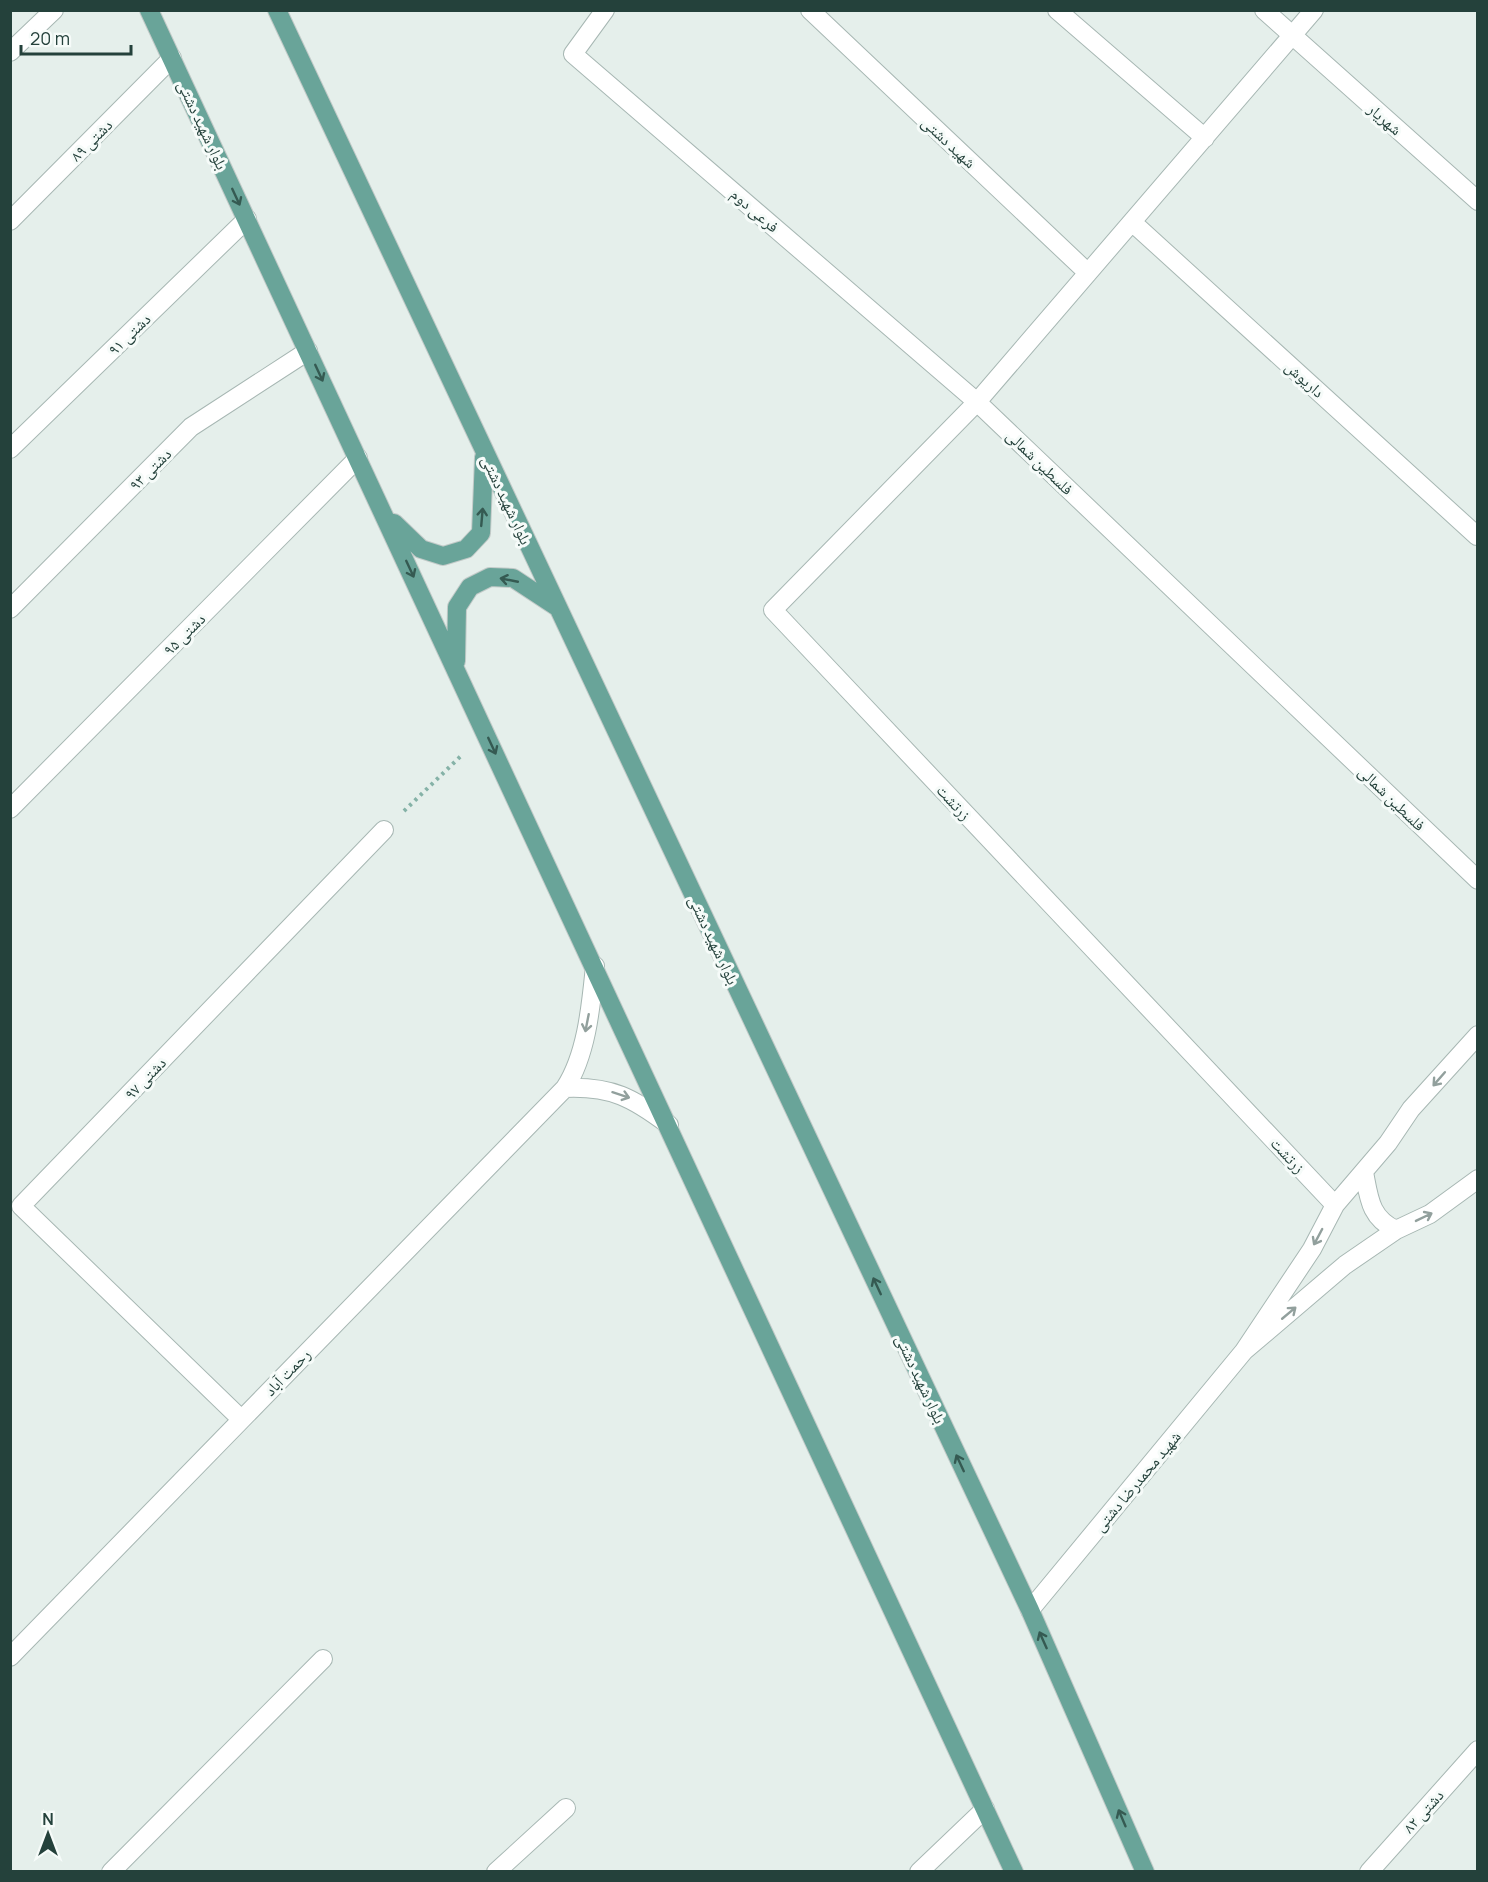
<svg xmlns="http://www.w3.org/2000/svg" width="1488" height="1882" viewBox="0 0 1488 1882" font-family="Manrope,'Noto Naskh Arabic',sans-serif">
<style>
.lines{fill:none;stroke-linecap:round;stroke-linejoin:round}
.minor-casing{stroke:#a7b7b3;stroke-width:20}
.major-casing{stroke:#c2cac8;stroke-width:20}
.path{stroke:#85b2a7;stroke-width:4;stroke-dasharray:3 4.5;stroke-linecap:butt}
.minor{stroke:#fff;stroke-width:18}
.major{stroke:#69a499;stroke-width:18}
.oneway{stroke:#355a52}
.oneway2{stroke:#92a09d}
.labels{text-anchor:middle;stroke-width:6;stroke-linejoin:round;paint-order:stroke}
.street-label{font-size:16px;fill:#24413b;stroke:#f6fbf9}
</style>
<rect width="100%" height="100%" fill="#e5efeb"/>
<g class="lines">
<defs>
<path id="minor" d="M605,10L573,54L977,402L1478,880
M810,10L1088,273
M1057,10L1205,138
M1264,10L1478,201
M1314,10L977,402L773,610L1335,1205
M10,52L54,10
M10,221L172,58
M1132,222L1477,536
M10,449L247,219
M10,609L191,427L308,351
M10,809L358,458
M565,1088C612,1086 633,1098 669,1125
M1364,1172C1369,1198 1370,1218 1396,1230L1430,1214L1478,1179
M1396,1230L1345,1265L1244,1351L1312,1249L1335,1205L1388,1143L1411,1109L1478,1035
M241,1419L21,1206L384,830
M1030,1610L1244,1351
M10,1657L565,1088C587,1054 591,1005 595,966
M111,1872L323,1659
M496,1872L566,1808
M919,1872L985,1809
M1369,1872L1478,1750"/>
<path id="major" d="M149,10L1014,1872
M277,10L1030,1610L1145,1872
M394,523L421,549L443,556L466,549L481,533L484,457
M456,661L457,607L470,587L490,577L513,578L557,607"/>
</defs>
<!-- minor casing -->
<use href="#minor" class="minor-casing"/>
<!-- major casing -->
<use href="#major" class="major-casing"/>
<!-- path -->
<path class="path" d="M404,811L463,754"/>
<!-- minor -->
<use href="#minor" class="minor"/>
<!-- major -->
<use href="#major" class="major"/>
</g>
<!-- one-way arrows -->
<defs><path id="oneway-shaft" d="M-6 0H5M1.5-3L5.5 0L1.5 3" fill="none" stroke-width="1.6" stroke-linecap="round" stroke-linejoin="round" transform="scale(1.5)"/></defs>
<g class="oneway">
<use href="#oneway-shaft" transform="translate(236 197) rotate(65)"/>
<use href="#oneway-shaft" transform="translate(319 373) rotate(65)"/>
<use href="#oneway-shaft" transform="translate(482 517) rotate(-85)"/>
<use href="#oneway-shaft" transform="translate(410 569) rotate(65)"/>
<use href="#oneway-shaft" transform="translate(509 580) rotate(-169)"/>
<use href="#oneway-shaft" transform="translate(492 746) rotate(65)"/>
<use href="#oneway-shaft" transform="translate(877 1286) rotate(-115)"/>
<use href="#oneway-shaft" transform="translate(960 1463) rotate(-115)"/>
<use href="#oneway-shaft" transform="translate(1043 1640) rotate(-114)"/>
<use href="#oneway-shaft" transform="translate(1122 1818) rotate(-113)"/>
</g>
<g class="oneway2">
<use href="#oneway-shaft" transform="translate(587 1023) rotate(101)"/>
<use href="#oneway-shaft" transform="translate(1439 1079) rotate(131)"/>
<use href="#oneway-shaft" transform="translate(621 1095) rotate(18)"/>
<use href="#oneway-shaft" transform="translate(1424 1217) rotate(-26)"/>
<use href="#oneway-shaft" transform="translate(1318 1237) rotate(118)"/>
<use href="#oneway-shaft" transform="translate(1289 1313) rotate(-40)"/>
</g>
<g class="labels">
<!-- street labels -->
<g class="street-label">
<text transform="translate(1385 119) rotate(41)" y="6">شهریار</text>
<text transform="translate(203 125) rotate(65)" y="6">بلوار شهید دشتی</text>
<text transform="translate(91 140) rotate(-45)" y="6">دشتی ۸۹</text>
<text transform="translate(949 142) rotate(43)" y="6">شهید دشتی</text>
<text transform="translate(755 210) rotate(41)" y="6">فرعی دوم</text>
<text transform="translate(129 334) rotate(-44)" y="6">دشتی ۹۱</text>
<text transform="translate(1305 379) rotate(42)" y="6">داریوش</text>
<text transform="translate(1040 462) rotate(44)" y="6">فلسطین شمالی</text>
<text transform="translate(150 469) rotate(-45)" y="6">دشتی ۹۳</text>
<text transform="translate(507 500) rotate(65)" y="6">بلوار شهید دشتی</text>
<text transform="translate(184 634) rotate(-45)" y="6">دشتی ۹۵</text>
<text transform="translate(1392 798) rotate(44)" y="6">فلسطین شمالی</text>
<text transform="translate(954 802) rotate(47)" y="6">زرتشت</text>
<text transform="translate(714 940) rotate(65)" y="6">بلوار شهید دشتی</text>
<text transform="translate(145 1078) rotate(-46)" y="6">دشتی ۹۷</text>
<text transform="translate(1288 1155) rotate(47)" y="6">زرتشت</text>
<text transform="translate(287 1372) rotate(-46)" y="6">رحمت آباد</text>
<text transform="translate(921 1379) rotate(65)" y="6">بلوار شهید دشتی</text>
<text transform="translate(1137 1481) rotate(-50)" y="6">شهید محمدرضا دشتی</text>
<text transform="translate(1423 1811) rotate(-48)" y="6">دشتی ۸۲</text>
</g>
</g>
<!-- border -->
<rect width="1488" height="1882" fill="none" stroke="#24413b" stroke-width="24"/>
<!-- north arrow -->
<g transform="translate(48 1834)" stroke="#f6fbf9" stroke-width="4.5" paint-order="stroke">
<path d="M0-4.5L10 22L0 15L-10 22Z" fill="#24413b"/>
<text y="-9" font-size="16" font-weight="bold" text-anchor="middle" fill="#24413b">N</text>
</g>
<!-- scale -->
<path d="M21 45v9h110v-9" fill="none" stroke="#24413b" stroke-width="3"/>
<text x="30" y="45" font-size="18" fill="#24413b" stroke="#f6fbf9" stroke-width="4.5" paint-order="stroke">20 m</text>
</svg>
